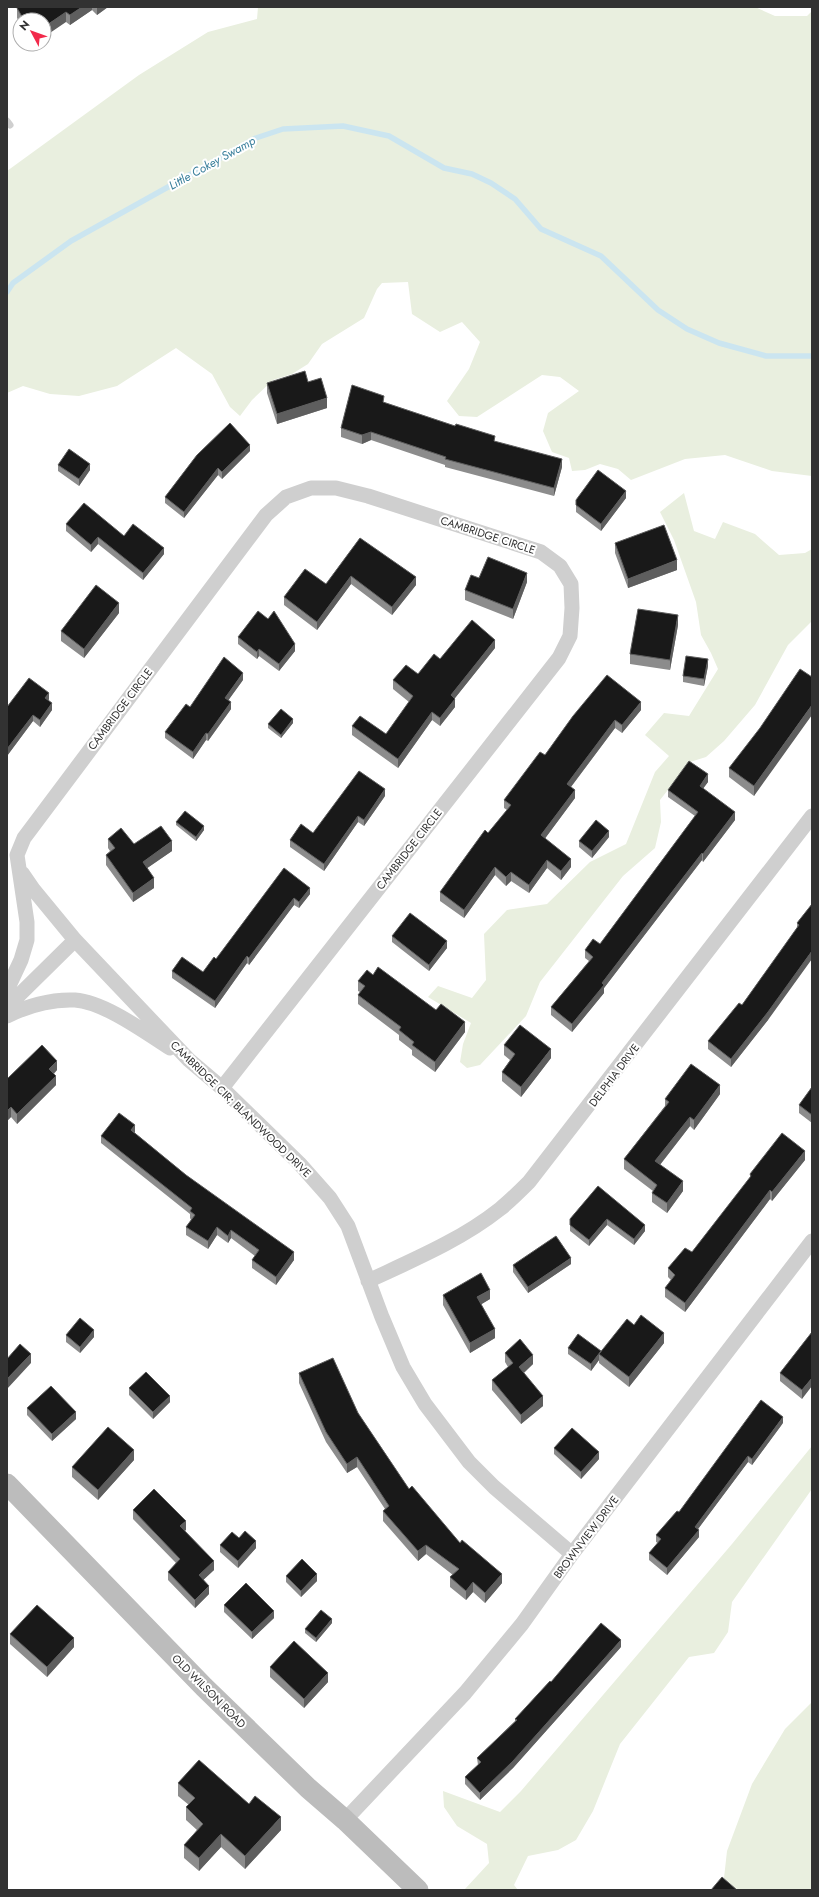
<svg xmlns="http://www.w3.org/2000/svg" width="819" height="1897" viewBox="0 0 819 1897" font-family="Jost,sans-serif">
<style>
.green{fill:#e9efdf}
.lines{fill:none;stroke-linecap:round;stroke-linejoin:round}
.stream{stroke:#cbe5f0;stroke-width:5.5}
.lane{stroke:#cfcfcf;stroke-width:7}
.street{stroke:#cfcfcf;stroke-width:15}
.secondary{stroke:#bcbcbc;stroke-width:21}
.wall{fill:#8c8c8c}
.shaded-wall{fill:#5e5e5e}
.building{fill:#191919;stroke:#5e5e5e}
.labels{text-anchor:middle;stroke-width:4;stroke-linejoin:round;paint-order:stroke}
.street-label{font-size:11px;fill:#323232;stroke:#fff}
.water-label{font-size:12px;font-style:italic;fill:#387e9b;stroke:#fff}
</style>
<rect width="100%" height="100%" fill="#fff"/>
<!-- green -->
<path class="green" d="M258,7H755L775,16H807L812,11V476L772,471L725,455L685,459L631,480L618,469L600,464L585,470L572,471L569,458L552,452L543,431L548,413L579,391L560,377L542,375L477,417L459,416L447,401L469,369L480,342L462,322L440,332L412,314L408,282L382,283L377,289L364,318L322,344L308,364L292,374L273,380L252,400L240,416L230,407L212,374L176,348L117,386L79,396L50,394L23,386L7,393V171L139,75L208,32L257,19Z
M684,493L694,531L715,539L723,522L755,534L779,555L805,553L812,549V621L788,645L755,705L724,741L706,757L690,762L660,800L661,822L655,848L623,876L540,982L526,1016L480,1065L467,1068L460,1062L463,1044L471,1023L428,997L438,986L472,998L486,980L484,934L507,910L547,904L590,862L626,844L655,772L669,756L645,735L664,713L689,716L718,669L711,653L701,635L696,602L674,540L660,512Z
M812,1446V1489L732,1602L728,1632L714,1653L689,1657L620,1744L593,1811L576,1840L558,1850L528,1856L514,1885L518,1890H467L465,1889L489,1863L487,1844L457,1826L444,1807L443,1791L500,1812L521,1791L732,1544Z
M812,1702V1890H737L724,1878L727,1851L752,1784L785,1729Z"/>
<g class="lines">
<!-- stream -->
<path class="stream" d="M7,292L13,283L71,241L256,138L283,129L343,126L389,136L444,168L472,174L491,183L515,199L541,229L601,256L658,310L687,329L719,343L766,356H812"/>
<!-- lane -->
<path class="lane" d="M7,121L10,125"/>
<!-- street -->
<path class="street" d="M22,873L33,889L75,940L189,1060L222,1088L299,1163L330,1198L348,1226L382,1317L403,1367L425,1404L469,1462L494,1487L572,1554
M7,990L21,960L27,940V922L17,855L24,838L266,515L286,497L311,488H336L368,496L541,552L560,566L571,584L572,608L570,636L559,658L222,1088
M7,1007L75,940
M7,1016C27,1006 52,999 75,1000C104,1002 145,1032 170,1048
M368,1281C413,1260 461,1240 500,1209C510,1201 520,1191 529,1182L812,816
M345,1820L465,1693L522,1624L572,1554L812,1241"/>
<!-- secondary -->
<path class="secondary" d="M7,1484L204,1687L308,1788L345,1820L418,1890"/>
</g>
<!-- wall -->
<path class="wall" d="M18,7H108L97,15L92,10L70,25L66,22L44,20H20V23L17,18V8H18Z
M308,382L327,408L277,424L267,393V383Z
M384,403L495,442L562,467L554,496L445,467V465L371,440L362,444L341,437V428Z
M250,451L222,479L218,475L184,518L165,503V497L197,455Z
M58,465L90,470L79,486L58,471Z
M626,498L601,531L576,512V500Z
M66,524L164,554L143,580L98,544L91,552L66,531Z
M360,538L416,585L392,615L351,584L317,630L284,605V597L326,584Z
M615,543L677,570L628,588L615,553Z
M479,578L527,582L513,619L465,600V590Z
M119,613L84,658L61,641V631Z
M678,625L670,670L630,664V654Z
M238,637L295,651L279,671L259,656L257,659L238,644Z
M495,648L455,698V707L440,726L432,720L398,768L352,735V726L386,734L409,702L393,689V680L418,674L440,659Z
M708,666L704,686L683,682V676Z
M812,677L754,796L729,777V768Z
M243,680L228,700L231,709L208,741L206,740L193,759L165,738V732L190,707Z
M49,699V700L52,710L40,727L33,721L7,756V707Z
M641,710L622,733L615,728L571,787L575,798L545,838L571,867L561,880L547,868L529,893L511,881L506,886L495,875L464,918L440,901V892L507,810L504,808V800L545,755L573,716Z
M293,723L281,738L268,728V724Z
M708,782L703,788L735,820L703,862L702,860L604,988V993L572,1032L551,1015V1007L589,961L585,958V950L600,944L695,816L668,797V790Z
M385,796L364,826L358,822L324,871L290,847V840L313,833Z
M176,822L204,830L196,841L176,825Z
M609,837L592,858L579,847V841Z
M108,839L172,851L147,868L154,888L133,902L106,865V855L110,851L108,848Z
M284,868L310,894L299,908L294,905L249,965L247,963L215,1008L172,978V971L203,972L216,959Z
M812,904L768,1020L731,1067L708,1049V1041L742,1005L797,928V923Z
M392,936L447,948L429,971L392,942Z
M373,975L465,1032L435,1072L412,1055V1050L399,1040V1035L358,1004V995L360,992L358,991V981Z
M504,1045L551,1058L521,1097L502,1081V1072L510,1060L504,1055Z
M57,1070L54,1074L56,1085L17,1124L11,1117L7,1121V1079Z
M812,1087V1123L799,1113V1105Z
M720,1094L694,1130L690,1126L660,1165L683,1191L667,1213L652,1202V1193L653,1191L624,1169V1159L665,1106V1099Z
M135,1133L186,1175L294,1260L276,1285L252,1268V1260L255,1256L231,1238L228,1243L217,1235L208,1249L186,1235V1227L191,1220L190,1218V1214L101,1143V1136Z
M805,1160L772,1201L770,1199L685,1312L665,1297V1288L671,1280L668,1277V1268L692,1252L750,1178V1174Z
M598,1186L645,1231L634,1245L607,1225L589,1246L570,1231V1219Z
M571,1264L528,1293L513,1272V1265Z
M443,1295L490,1299L481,1304L495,1338L470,1353L443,1305Z
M634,1325L664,1343L629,1387L599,1363V1360L591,1371L568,1354V1348L601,1351Z
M812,1332L802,1399L780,1381V1373Z
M66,1335L94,1337L80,1353L66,1342Z
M505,1353L533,1364L524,1373L543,1406L521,1424L492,1390V1380L508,1367L505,1362Z
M299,1373L358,1413L409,1489L460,1543L502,1583L485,1603L473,1592L466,1600L450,1587V1577L453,1575L426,1554L418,1561L383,1521V1511L385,1509L357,1467L347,1473L326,1442L299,1383Z
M129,1388L170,1402L153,1419L129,1395Z
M27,1408L76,1419L52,1441L27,1415Z
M783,1423L752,1465L748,1462L698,1529L699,1537L667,1575L649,1560V1553L658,1543L656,1542V1535L679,1512Z
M554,1448L599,1459L581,1479L554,1454Z
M134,1460L98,1500L72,1477V1467Z
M133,1510L186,1530L184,1531L214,1570L203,1580L209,1594L195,1608L168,1580V1572L176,1563L133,1519Z
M220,1545L256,1548L238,1568L220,1552Z
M286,1576L317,1581L301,1597L286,1582Z
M224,1605L274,1618L252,1639L224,1612Z
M332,1623L316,1642L305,1633V1629Z
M10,1634L74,1647L47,1677L10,1644Z
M621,1647L513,1768L480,1800L465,1784V1777L478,1765L477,1758L515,1721V1719L551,1682Z
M270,1667L328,1682L304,1708L270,1677Z
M178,1783L249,1804L281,1830L245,1869L221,1847L199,1871L184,1858V1845L197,1830L186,1820V1807L189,1805L178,1796Z"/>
<!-- shaded-wall -->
<path class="shaded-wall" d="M82,7H92V10L70,25V15Z
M97,7H108L97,15Z
M66,12V22L44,37V27Z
M327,398V408L277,424V414Z
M371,432V440L362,444V435Z
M250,445V451L222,479V472Z
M562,459V467L554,496V488Z
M90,464V470L79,486V479Z
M218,468V475L184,518V512Z
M626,491V498L601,531V524Z
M98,537V544L91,552V545Z
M164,548V554L143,580V573Z
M677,560V570L628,588V579Z
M527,573V582L513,619V609Z
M351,576V584L317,630V622Z
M416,577V585L392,615V607Z
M119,603V613L84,658V649Z
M678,615V625L670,670V660Z
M495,640V648L451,703V695Z
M295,644V651L279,671V664Z
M259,649V656L257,659V652Z
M708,659V666L704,686V679Z
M243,673V680L225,705V698Z
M49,693V699L45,705V698Z
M455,699V707L440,726V718Z
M231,702V709L208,741V734Z
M641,702V710L622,733V725Z
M52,703V710L40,727V720Z
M812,705V715L754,796V786Z
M432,712V720L398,768V759Z
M33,715V721L7,756V749Z
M293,719V723L281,738V735Z
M615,720V728L567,792V784Z
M206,733V740L193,759V752Z
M708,774V782L700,793V786Z
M385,789V796L364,826V820Z
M575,790V798L541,844V835Z
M735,812V820L703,862V854Z
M358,816V822L324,871V864Z
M204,826V830L196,841V837Z
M609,831V837L592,858V851Z
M172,841V851L143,871V862Z
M702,853V860L604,988V993L572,1032V1024L602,983Z
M571,859V867L561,880V871Z
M547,860V868L529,893V885Z
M495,867V875L464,918V910Z
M511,872V881L506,886V877Z
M154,878V888L133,902V893Z
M310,888V894L299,908V902Z
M294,898V905L249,965V958Z
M447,941V948L429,971V965Z
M812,951V959L768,1020L731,1067V1059Z
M247,956V963L215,1008V1001Z
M465,1022V1032L435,1072V1062Z
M551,1049V1058L521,1097V1087Z
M57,1061V1070L49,1078V1069Z
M56,1076V1085L17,1124V1114Z
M720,1085V1094L694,1130V1120Z
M11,1107V1117L7,1121V1111Z
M690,1117V1126L655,1171V1161Z
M135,1125V1133L131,1130Z
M805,1151V1160L772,1201V1192Z
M683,1181V1191L667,1213V1203Z
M770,1190V1199L685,1312V1303Z
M607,1219V1225L589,1246V1240Z
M645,1225V1231L634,1245V1239Z
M217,1227V1235L208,1249V1241Z
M231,1230V1238L228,1243V1236Z
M294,1252V1260L276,1285V1277Z
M571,1258V1264L528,1293V1287Z
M490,1290V1299L477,1307V1297Z
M495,1329V1338L470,1353V1343Z
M94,1330V1337L80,1353V1347Z
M664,1333V1343L629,1387V1377Z
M601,1351L599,1354V1360L591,1371V1364Z
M31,1354V1363L7,1389V1379Z
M533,1355V1364L519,1377V1367Z
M812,1378V1386L802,1399V1390Z
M170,1396V1402L153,1419V1412Z
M543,1396V1406L521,1424V1415Z
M76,1412V1419L52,1441V1434Z
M783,1417V1423L752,1465V1459Z
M134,1450V1460L98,1500V1490Z
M599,1452V1459L581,1479V1472Z
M748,1456V1462L695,1533V1527Z
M357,1457V1467L347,1473V1464Z
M186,1521V1530L180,1535V1526Z
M699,1530V1537L667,1575V1568Z
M256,1541V1548L238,1568V1561Z
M426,1545V1554L418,1561V1551Z
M214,1561V1570L199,1584V1575Z
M317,1574V1581L301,1597V1591Z
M502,1574V1583L485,1603V1593Z
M473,1582V1592L466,1600V1591Z
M209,1586V1594L195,1608V1600Z
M274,1611V1618L252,1639V1632Z
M332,1619V1623L316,1642V1638Z
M74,1638V1647L47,1677V1667Z
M621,1640V1647L513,1768L480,1800V1793Z
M328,1673V1682L304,1708V1699Z
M281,1817V1830L245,1869V1856Z
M221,1834V1847L199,1871V1858Z"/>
<!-- building -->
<path class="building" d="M20,7H82L70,15L66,12L44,27V20H24L17,8Z
M305,371L308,382L321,378L327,398L277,414L267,383Z
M352,385L384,396L383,402L455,426L456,424L495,436L494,441L562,459L554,488L445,459L446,457L371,432L362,435L341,428Z
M230,423L250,445L222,472L218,468L184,512L165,497L197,455Z
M69,449L90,464L79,479L58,465Z
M598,470L626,491L601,524L576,505V500Z
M84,503L124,536L133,524L164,548L143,573L98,537L91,545L66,524Z
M664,525L677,560L628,579L615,543Z
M360,538L416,577L392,607L351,576L317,622L284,597L305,569L326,584Z
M488,557L527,573L513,609L465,590L471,575L479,578Z
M96,585L119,603L84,649L61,631Z
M638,609L678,615L670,660L630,654Z
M258,611L268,619L274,611L295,644L279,664L259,649L257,652L238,637Z
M472,620L495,640L451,695L455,699L440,718L432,712L398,759L352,726L360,716L386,734L413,696L393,680L406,665L418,674L434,654L440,659Z
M686,656L708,659L704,679L683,676Z
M224,657L243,673L225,698L231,702L208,734L206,733L193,752L165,732L186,704L190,707Z
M800,669L812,677V705L754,786L729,768L760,728Z
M607,675L641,702L622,725L615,720L567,784L575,790L541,835L571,859L561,871L547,860L529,885L511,872L506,877L495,867L464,910L440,892L485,830L488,833L511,805L504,800L540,752L545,755L573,716Z
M29,678L49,693L45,698L52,703L40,720L33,715L7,749V707Z
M281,709L293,719L281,735L268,724Z
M689,761L708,774L700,786L735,812L703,854L702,853L602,983L604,985L572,1024L551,1007L593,957L585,950L593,939L600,944L698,812L668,790Z
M359,771L385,789L364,820L358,816L324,864L290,840L301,824L313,833Z
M185,811L204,826L196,837L176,822Z
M596,820L609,831L592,851L579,841Z
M161,826L172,841L143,862L154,878L133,893L106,855L115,848L108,839L121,828L134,844Z
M284,868L310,888L299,902L294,898L249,958L247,956L215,1001L172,971L182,957L203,972L214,957L216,959Z
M812,904V951L768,1012L731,1059L708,1041L739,1003L742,1005L799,925L797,923Z
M410,913L447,941L429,965L392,936Z
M378,967L436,1010L441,1004L465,1022L435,1062L412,1045L414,1042L399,1030L401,1027L358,995L365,986L358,981L367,970L373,975Z
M520,1025L551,1049L521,1087L502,1072L515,1054L504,1045Z
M42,1045L57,1061L49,1069L56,1076L17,1114L11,1107L7,1111V1079Z
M691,1064L720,1085L694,1120L690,1117L655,1161L683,1181L667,1203L652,1193L657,1185L624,1159L669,1102L665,1099Z
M812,1087V1115L799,1105Z
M119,1113L135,1125L131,1130L186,1175L294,1252L276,1277L252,1260L259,1250L231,1230L228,1236L217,1227L208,1241L186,1227L195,1215L190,1211L192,1208L101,1136Z
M782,1133L805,1151L772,1192L770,1190L685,1303L665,1288L675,1275L668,1268L685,1248L692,1252L751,1176L750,1174Z
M598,1186L645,1225L634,1239L607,1219L589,1240L570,1225V1219Z
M556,1236L571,1258L528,1287L513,1265Z
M481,1273L490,1290L477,1297L495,1329L470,1343L443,1295Z
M641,1315L664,1333L629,1377L599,1354L627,1319L634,1325Z
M80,1318L94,1330L80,1347L66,1335Z
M812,1332V1378L802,1390L780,1373Z
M578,1334L601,1351L591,1364L568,1348Z
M520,1339L533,1355L519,1367L543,1396L521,1415L492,1380L513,1363L505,1353Z
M20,1344L31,1354L7,1379V1359Z
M333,1358L358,1413L409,1489L412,1486L460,1543L462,1540L502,1574L485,1593L473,1582L466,1591L450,1577L459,1569L426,1545L418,1551L383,1511L389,1506L357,1457L347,1464L326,1432L299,1373Z
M146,1372L170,1396L153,1412L129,1388Z
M51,1386L76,1412L52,1434L27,1408Z
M761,1400L783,1417L752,1459L748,1456L695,1527L699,1530L667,1568L649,1553L661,1539L656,1535L677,1511L679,1512Z
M108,1427L134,1450L98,1490L72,1467Z
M572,1428L599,1452L581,1472L554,1448Z
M154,1489L186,1521L180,1526L214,1561L199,1575L209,1586L195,1600L168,1572L180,1559L133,1510Z
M245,1531L256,1541L238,1561L220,1545L232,1532L239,1538Z
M302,1559L317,1574L301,1591L286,1576Z
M246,1583L274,1611L252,1632L224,1605Z
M37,1605L74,1638L47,1667L10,1634Z
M321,1610L332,1619L316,1638L305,1629Z
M601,1623L621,1640L513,1761L480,1793L465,1777L481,1762L477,1758L517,1720L515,1719L550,1681L551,1682Z
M294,1641L328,1673L304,1699L270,1667Z
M199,1760L249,1804L255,1796L281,1817L245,1856L221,1834L199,1858L184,1845L203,1824L186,1807L195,1798L178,1783Z
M722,1877L737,1890H711Z"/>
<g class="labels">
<!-- street labels -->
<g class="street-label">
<text transform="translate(488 535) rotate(18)" y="4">CAMBRIDGE CIRCLE</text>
<text transform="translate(120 709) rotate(-53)" y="4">CAMBRIDGE CIRCLE</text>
<text transform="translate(409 849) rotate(-52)" y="4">CAMBRIDGE CIRCLE</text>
<text transform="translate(614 1075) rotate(-53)" y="4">DELPHIA DRIVE</text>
<text transform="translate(241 1109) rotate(44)" y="4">CAMBRIDGE CIR; BLANDWOOD DRIVE</text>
<text transform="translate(586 1537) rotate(-53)" y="4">BROWNVIEW DRIVE</text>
<text transform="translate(209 1691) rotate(45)" y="4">OLD WILSON ROAD</text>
</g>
<!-- water labels -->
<g class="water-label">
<text transform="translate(212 163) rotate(-29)" y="4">Little Cokey Swamp</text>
</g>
</g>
<!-- border -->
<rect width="819" height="1897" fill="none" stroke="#323232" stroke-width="16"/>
<!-- north arrow -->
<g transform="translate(32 32) rotate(311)"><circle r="19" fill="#ffffff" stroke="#adadad"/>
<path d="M0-3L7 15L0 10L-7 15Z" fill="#f22a4b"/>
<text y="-6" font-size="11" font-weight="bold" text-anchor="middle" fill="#323232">N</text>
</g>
</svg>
